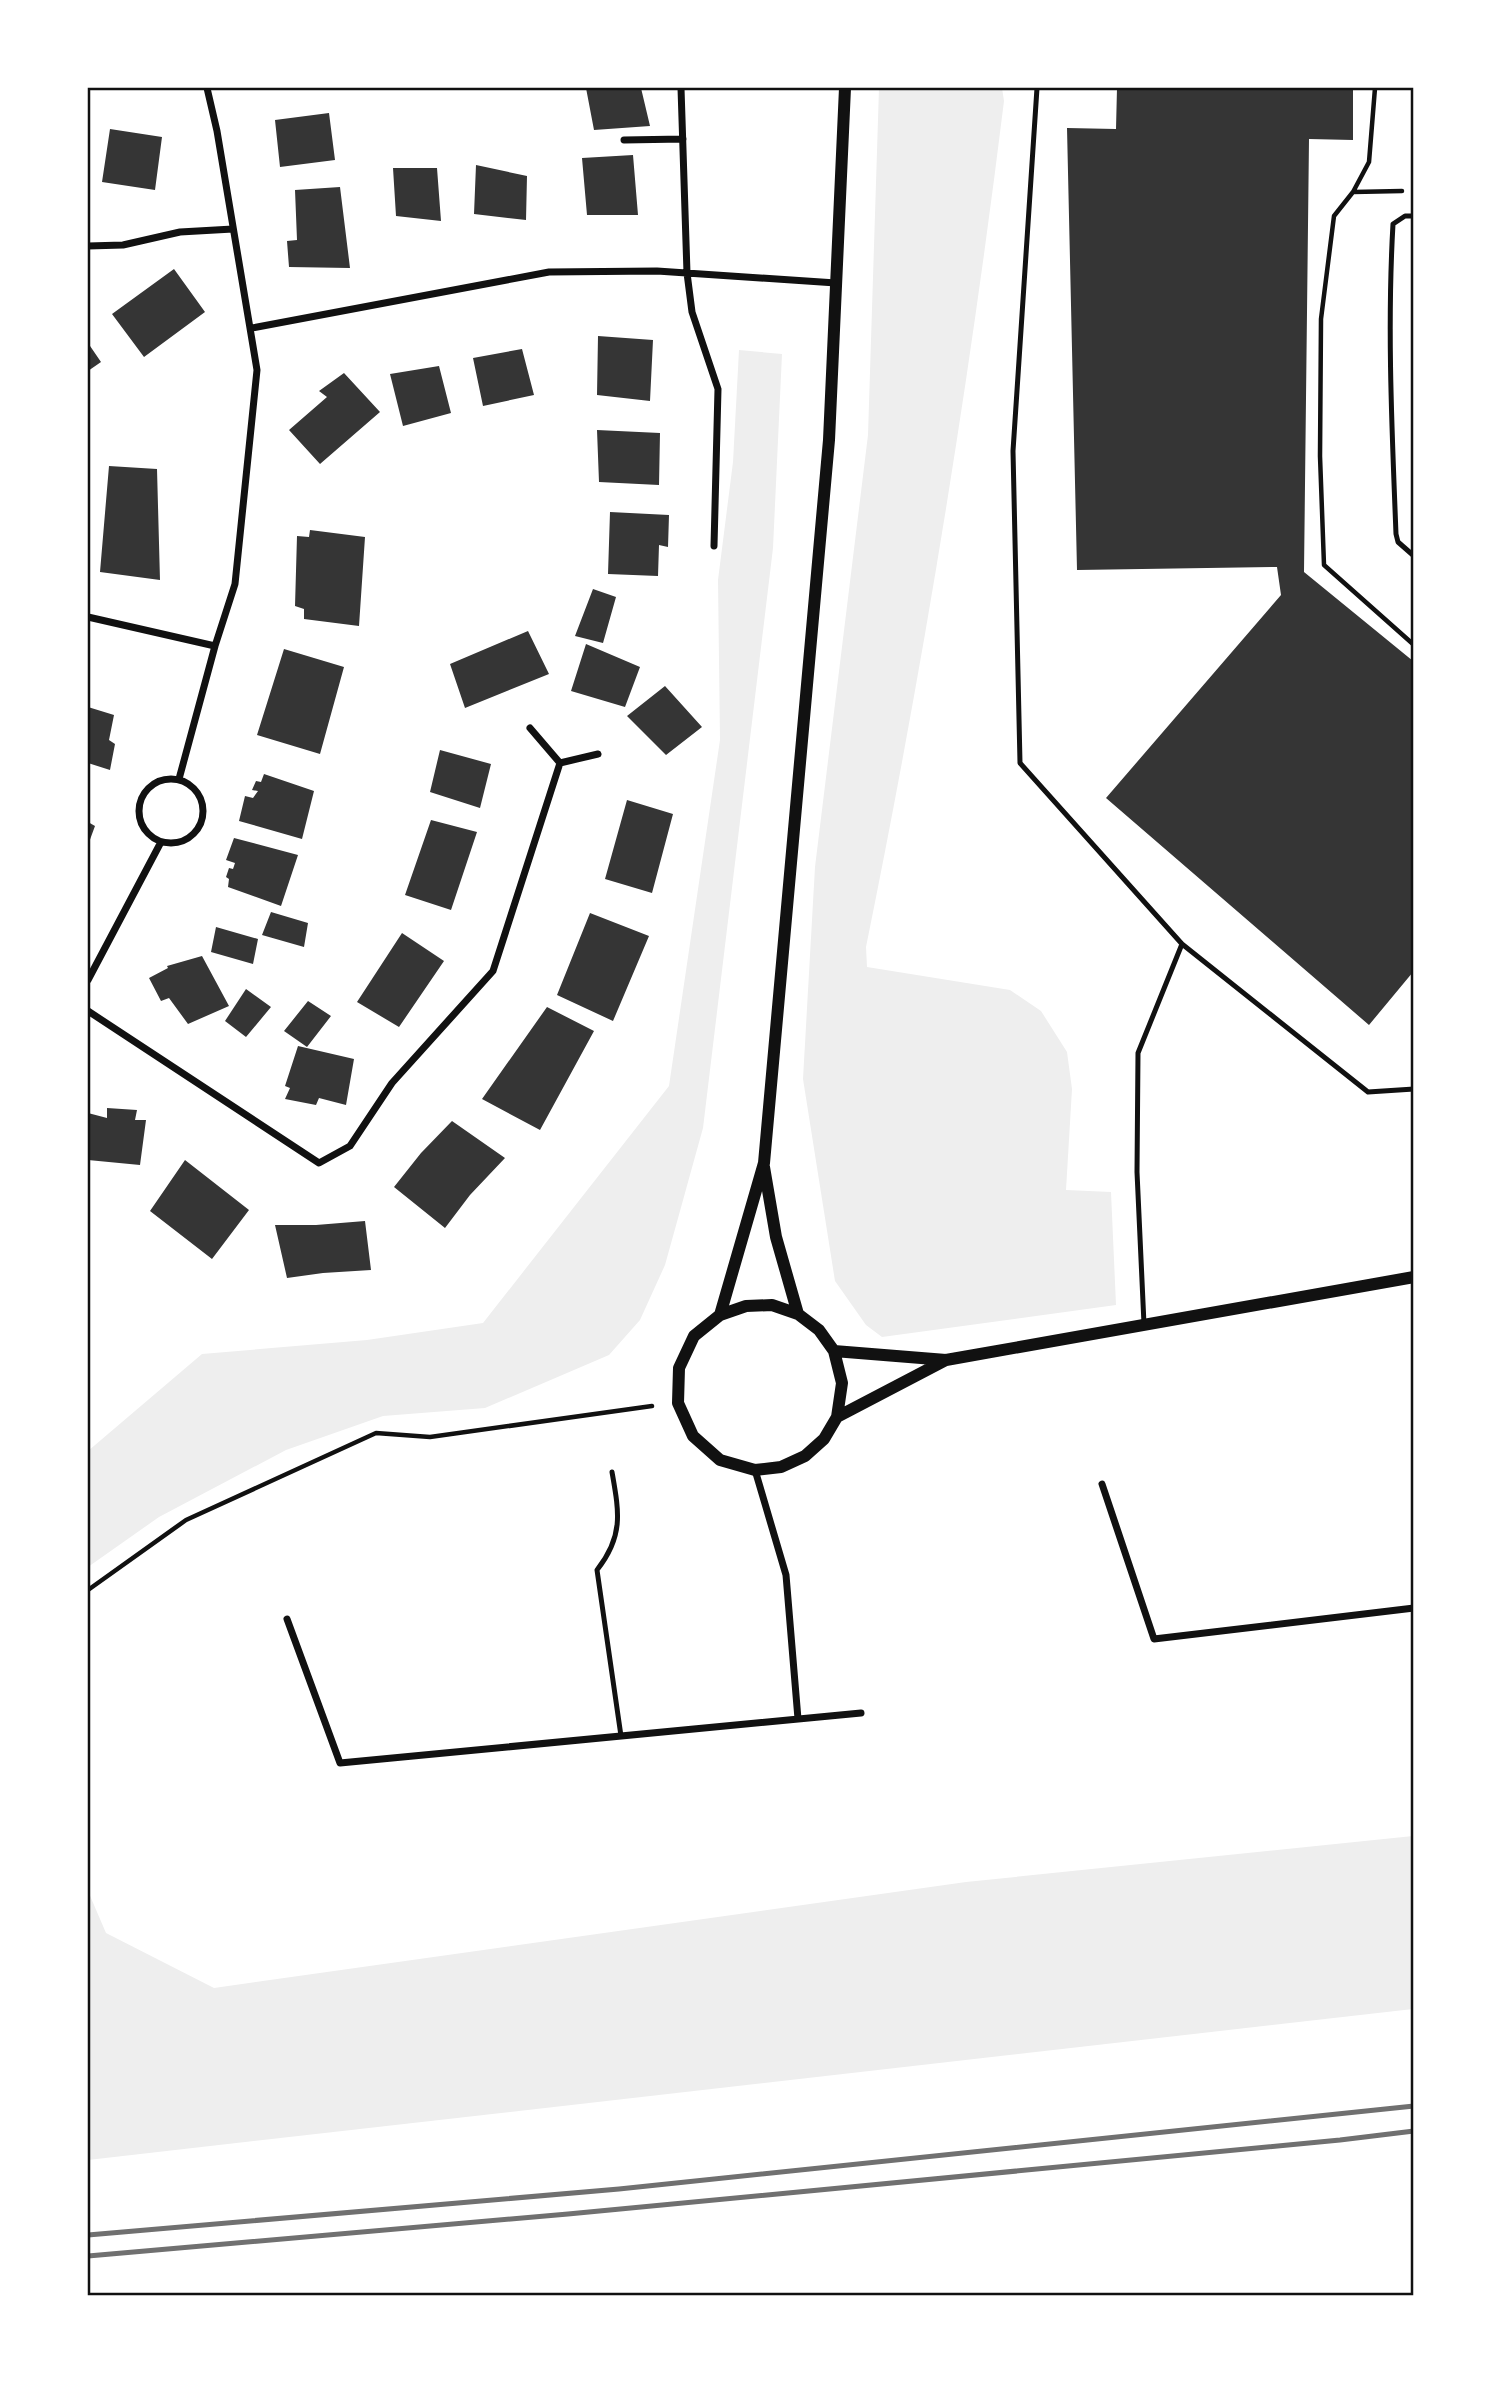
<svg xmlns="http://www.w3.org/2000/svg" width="1501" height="2383" viewBox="0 0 1501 2383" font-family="Ubuntu,sans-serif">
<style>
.green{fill:#eee}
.building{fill:#353535}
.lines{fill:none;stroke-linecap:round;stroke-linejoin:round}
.path{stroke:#111;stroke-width:4.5}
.service{stroke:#111;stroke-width:5}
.minor{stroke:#111;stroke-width:7}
.tertiary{stroke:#111;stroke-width:12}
.rail{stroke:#707070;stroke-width:5}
.neatline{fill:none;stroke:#111;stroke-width:2.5}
</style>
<rect width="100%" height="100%" fill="#fff"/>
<!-- green -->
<path class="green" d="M879,88H1002L1004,101C969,385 923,667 866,947L867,967L1010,990L1041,1011L1067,1052L1072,1089L1066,1190L1111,1192L1116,1305L882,1337L866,1325L835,1281L803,1079L815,867L868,435Z
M739,350L782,354L773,548L703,1128L665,1265L640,1320L609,1355L485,1408L383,1416L286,1450L159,1517L88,1567V1451L202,1354L367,1340L483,1323L669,1086L720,740L718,580L733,462Z
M1413,1836V2009L88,2160V1891L106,1933L214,1988L966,1882Z"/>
<!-- building -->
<path class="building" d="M586,88H641L650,126L594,130Z
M1117,88H1353V140L1309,139L1304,572L1413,661V972L1369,1025L1106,798L1281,595L1277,567L1077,570L1067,128L1116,129Z
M329,113L335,160L280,167L275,120Z
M110,129L162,137L155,190L102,182Z
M633,155L638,215H587L582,158Z
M476,165L527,176L526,220L474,214Z
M393,168H437L441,221L396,216Z
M340,187L350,268L289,267L287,241L297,240L295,190Z
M174,269L205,312L144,357L112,314Z
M598,336L653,340L650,401L597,395Z
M88,343L101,362L88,371Z
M522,349L534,395L483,406L473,358Z
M439,366L451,413L403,426L390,374Z
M344,373L380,412L320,464L289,430L327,397L319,391Z
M597,430L660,433L659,485L599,482Z
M109,466L157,469L160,580L100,572Z
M610,512L669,515L668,547L659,545L658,576L608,574Z
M310,530L365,537L359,626L304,619V609L295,606L297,536L309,537Z
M593,589L616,597L603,643L575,636Z
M528,631L549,674L465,708L450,664Z
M586,644L640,667L625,707L571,691Z
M284,649L344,667L320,754L257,735Z
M665,686L702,727L666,755L627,716Z
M88,707L114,715L109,740L115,744L110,770L88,763Z
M440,750L491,764L480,808L430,792Z
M264,774L314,791L302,839L239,821L245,796L253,798L258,791L252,790L256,781L261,782Z
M627,800L673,814L652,893L605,879Z
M431,820L477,832L451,910L405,895Z
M88,822L95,826L88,845Z
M234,838L298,855L281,906L228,887L229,879L226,877L229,868L233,869L235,863L226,860Z
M271,912L308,923L304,947L262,935Z
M590,913L649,936L613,1021L557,995Z
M216,927L258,939L253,964L211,952Z
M402,933L444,961L399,1027L357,1002Z
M202,956L229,1006L188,1024L169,998L161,1001L149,978L168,968L167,966Z
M246,989L271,1007L246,1037L225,1021Z
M308,1001L331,1016L307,1047L284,1031Z
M547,1007L594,1031L540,1130L482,1099Z
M298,1046L354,1059L346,1105L319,1098L316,1105L285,1099L290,1088L285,1086Z
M107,1108L137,1110L135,1120H146L140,1165L88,1160V1113L107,1118Z
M452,1121L505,1158L470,1195L445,1228L394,1187L421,1153Z
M185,1160L249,1210L212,1259L150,1211Z
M365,1221L371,1270L323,1273L287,1278L275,1225H316Z"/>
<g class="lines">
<!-- path -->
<path class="path" d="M1375,88L1369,162L1353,192L1334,216L1321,319L1320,456L1324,565L1414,645
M1353,192L1402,191
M88,1590L186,1520L376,1433L430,1437L652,1406"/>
<!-- service -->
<path class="service" d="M1037,88L1013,451L1020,763L1182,944L1368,1092L1414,1089
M1414,216H1405L1393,224C1387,328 1392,431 1396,534L1398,542L1414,556
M1144,1324L1137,1172L1138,1053L1182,944
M612,1472C619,1512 624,1536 597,1570L621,1736"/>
<!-- minor -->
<path class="minor" d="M681,88L687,273L692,312L718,389L714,546
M624,140L683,139
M88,246L123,245L180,232L233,229
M252,328L549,272L657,271L836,283
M88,617L215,646
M530,728L560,763L598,754
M139 811a32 32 0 1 1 64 0a32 32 0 1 1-64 0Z
M179,779L215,646L235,584L257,370L217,131L207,88
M88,980L161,842
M88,1011L319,1163L350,1146L392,1083L493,971L560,763
M755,1470L786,1575L798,1719
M1102,1484L1154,1639L1414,1608
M287,1619L340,1763L861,1713"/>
<!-- tertiary -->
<path class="tertiary" d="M764,1167L776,1237L798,1314
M720,1315L746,1306L772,1305L798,1314L819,1330L834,1351L842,1383L837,1417L824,1439L805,1456L781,1467L755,1470L720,1460L693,1436L678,1403L679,1368L694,1336L720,1315L764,1163L829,440L845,88
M834,1351L946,1360L1414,1277
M837,1417L946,1360"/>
<!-- rail -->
<path class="rail" d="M88,2235L619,2189L1414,2106
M88,2256L568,2214L1340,2140L1414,2131"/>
</g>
<!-- border -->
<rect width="1501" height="2383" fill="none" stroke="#ffffff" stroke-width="178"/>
<rect x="89" y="89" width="1323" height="2205" class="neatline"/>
</svg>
